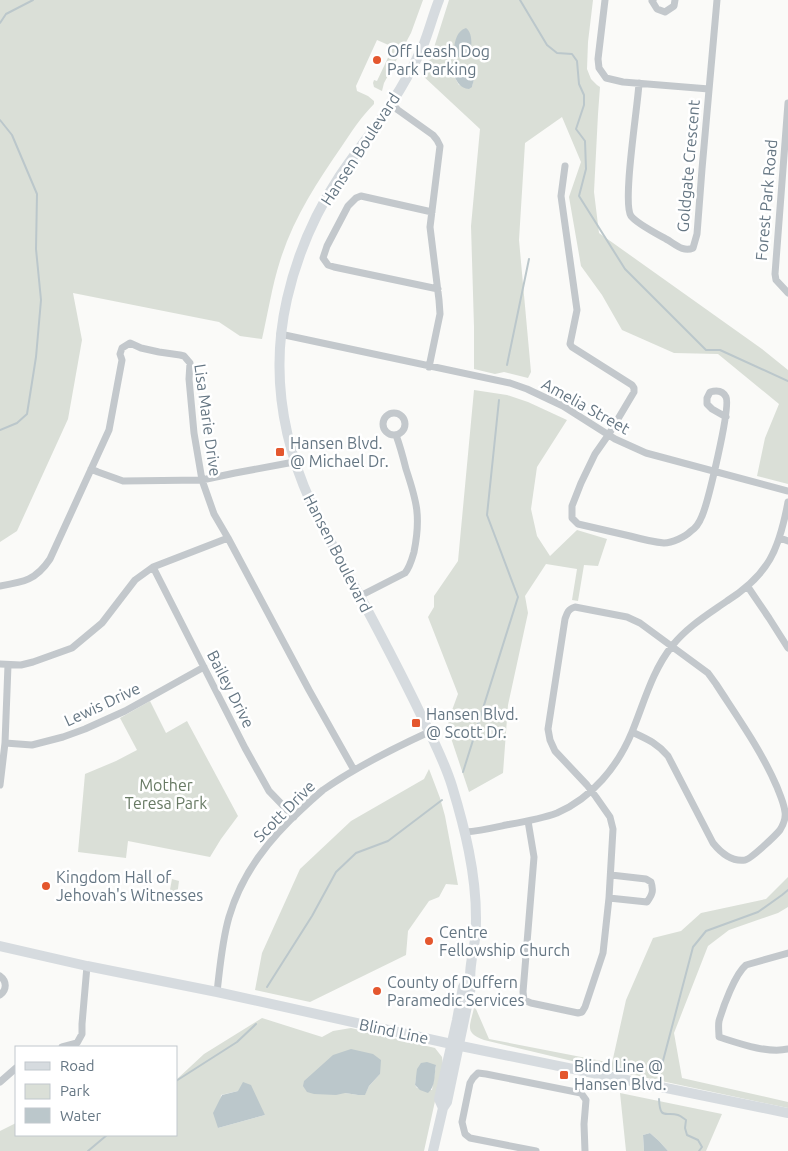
<svg xmlns="http://www.w3.org/2000/svg" width="788" height="1151" viewBox="0 0 788 1151" font-family="Ubuntu,sans-serif">
<style>
.green{fill:#dadfd7;fill-rule:evenodd}
.water{fill:#bbc7cb}
.lines{fill:none;stroke-linecap:round;stroke-linejoin:round}
.stream{stroke:#bbc7cb;stroke-width:2}
.street{stroke:#c3c8cc;stroke-width:7}
.secondary{stroke:#d6dbdf;stroke-width:10}
.poi-dot{fill:#e4572e;stroke:#fff;stroke-width:2}
.labels{text-anchor:middle;stroke-width:5;stroke-linejoin:round;paint-order:stroke}
.poi-label{font-size:16px;fill:#657683;stroke:#fff;text-anchor:start}
.street-label{font-size:16px;fill:#657683;stroke:#fff}
.park-label{font-size:16px;fill:#687a64;stroke:#fff}
</style>
<rect width="100%" height="100%" fill="#fafaf8"/>
<!-- green -->
<path class="green" d="M0,0H423L411,33L384,83L382,91L374,87L373,83L374,80L377,81L393,47L377,40L356,86L357,91L368,96L374,101V104C361,117 352,131 342,146C317,182 293,219 280,261C272,286 268,313 262,339L240,336L219,322L73,293L82,340L68,419L17,531L0,542Z
M449,0H593L588,42L587,69L591,79L597,85L600,87L598,114L594,192L599,233L762,349L788,370V484L757,476L765,438L779,404L718,354L674,353L622,330L602,295L581,266L569,197L581,162L562,117L525,143L519,240L531,372L528,378L504,372L495,374L474,369V327L471,226L480,129L422,75L431,57ZM464,69L474,78L472,87L459,85L454,76Z
M474,390L507,395L528,402L567,420L537,467L531,509L537,536L550,556L577,530L607,539L598,566L584,565L578,601L572,600L577,569L546,564L525,596L528,613L508,705L503,773L469,792L450,735L448,721L458,694L428,617L434,607V596L458,561Z
M150,701L166,733L187,721L238,816L221,839L210,857L128,841L126,858L78,852L85,774L116,761L137,750L120,718Z
M429,769L440,798L445,816L458,885L446,884L439,897L429,901L408,931L406,955L310,1002L255,990L262,953L300,869L351,821L424,779Z
M788,877V907L778,913L729,930L708,946L674,1033L682,1078L788,1102V1108L610,1070L484,1040C464,1033 470,1026 474,1008L476,1009L489,1039L612,1063L626,1000L653,938L681,931L701,913L766,899Z
M172,879L179,881L177,896L169,895Z
M262,1018L322,1037L333,1031L351,1028L435,1048L442,1057L443,1065L424,1151H0V1131L16,1123V1135H176V1080L204,1054ZM436,1065L432,1090L417,1088L415,1085L416,1078ZM380,1074L369,1086L365,1094L358,1095L345,1093ZM238,1091L265,1115L218,1128L221,1095Z
M620,1093L722,1114L706,1151H668L659,1141L650,1133L643,1135L644,1151H626Z"/>
<!-- water -->
<path class="water" d="M466,28C474,34 471,48 470,58C463,61 459,58 454,53C454,44 456,31 466,28Z
M450,63C458,63 468,73 474,79L472,87L469,89C460,88 458,83 454,76L449,75L446,73L447,66Z
M351,1049L373,1054L381,1060L380,1074L369,1086L365,1095H358L345,1093L336,1095L314,1094L307,1092L303,1086L304,1081L333,1055Z
M427,1062L436,1065C434,1074 436,1086 428,1093L420,1090L415,1085L417,1069L421,1063Z
M243,1082L251,1085L265,1115L218,1128L213,1113L222,1095L238,1091Z
M650,1133L659,1141L668,1151H644L643,1135Z"/>
<g class="lines">
<!-- stream -->
<path class="stream" d="M520,0L547,45L557,53L572,54L577,61L579,84L584,95V105L576,129L585,141L586,169L579,196L625,269L706,350H720L788,381
M0,23L6,14L33,0
M0,120L12,135L37,194L36,249L41,300L36,357L27,414L17,423L0,430
M507,365L529,259
M463,772L518,597L487,515L499,400
M267,987L312,916L336,872L356,853L388,841L442,800
M659,1076L693,947L706,931L758,912L782,895L788,890
M176,1081L237,1042L256,1024
M659,1099C660,1121 666,1111 678,1115C681,1116 683,1118 686,1120L685,1128L687,1135L698,1140L702,1147L699,1151
M88,1151L107,1135"/>
<!-- street -->
<path class="street" d="M605,0L598,59L599,68L606,78L623,82L709,89
M653,0L652,1L657,9L665,12L674,6L675,0
M639,83C638,105 622,203 631,216C636,223 657,234 666,239C674,243 683,253 693,248L697,234L702,169L717,0
M788,103L775,274L776,280L788,293
M392,104L398,110L433,135L437,140L440,146L430,227L439,300L440,314L429,367
M565,166L561,196L577,310L570,344L572,347L632,385L634,388V392L609,434L595,454L581,483L572,506V518L578,524C595,528 613,532 630,536C641,539 652,542 664,543C672,543 685,537 691,531C696,528 700,521 702,516C708,502 731,407 726,397C723,391 717,390 710,392L707,398V404L712,409L726,417
M432,212L361,196L356,198L348,206L327,246L323,258L328,265L334,267L438,289
M280,334L510,383L527,389L563,406L615,439L646,453L788,491
M383 424a11 11 0 1 1 22 0a11 11 0 1 1-22 0Z
M91,469L98,472L123,481L202,480L235,473L294,462
M780,538L788,541
M153,567L245,748L269,791L294,817
M0,586C24,582 36,580 50,559L109,430L122,360L120,354L122,348L130,343L141,348L159,352L180,355L184,356L190,363L189,379L194,433L202,480L214,514L228,538L309,690L354,770
M748,587L769,618L788,648
M360,596L405,573C410,567 412,559 414,552C421,517 417,502 406,469C403,457 400,446 396,435
M0,664L21,665L33,662L72,648L102,623L135,580L153,567L228,538
M5,743L32,745L63,737L85,729L125,711L204,667
M0,785L5,743L8,665
M528,821L534,857L523,992L524,1000L531,1003L578,1013L582,1012L585,1007L603,953L609,898L613,829L610,817L596,797L587,785L555,751L550,740L548,729L565,619C567,613 568,609 575,607L627,617L640,623L708,673L716,684C738,718 761,750 777,787C780,795 784,803 785,812C786,818 783,825 780,830C776,835 751,859 745,860C731,862 721,853 713,843L668,756C657,743 647,739 632,732
M465,832C479,831 492,828 506,825C523,822 541,819 557,813C592,798 618,766 632,732C644,703 652,671 672,646C687,627 707,615 727,601C769,574 779,550 788,502
M609,898L647,902C652,895 654,891 651,882L646,879L611,875
M788,953L746,965C735,974 723,1007 719,1021C718,1026 719,1032 719,1037C738,1043 768,1054 788,1049
M0,976C7,981 7,990 0,995
M217,992C220,967 222,941 229,917C242,873 269,839 303,808C309,802 316,796 323,790C356,767 392,749 429,732
M62,1047L77,1043L82,1034V1024L87,966
M0,1082L16,1068
M536,1151L470,1138L465,1134L462,1122L470,1083L473,1078L478,1073L486,1074L581,1093L586,1100L584,1124L585,1151"/>
<!-- secondary -->
<path class="secondary" d="M0,946L87,966L217,992L456,1045L788,1113
M443,1108L439,1099L457,1020L463,987L469,977
M433,1151L443,1108L447,1102L471,987C468,971 473,955 475,939C476,932 476,925 476,918C476,873 465,829 452,786C445,763 433,739 422,717C399,669 374,622 348,574C336,551 322,527 311,503C282,439 271,369 287,299C297,255 314,215 339,177C356,151 376,128 392,102C404,84 414,65 423,46C429,31 433,15 439,0"/>
</g>
<!-- markers -->
<g class="poi-dot">
<circle cx="377" cy="60" r="5"/>
<rect x="275" y="447" width="10" height="10" rx="2.5"/>
<rect x="411" y="718" width="10" height="10" rx="2.5"/>
<circle cx="46" cy="886" r="5"/>
<circle cx="429" cy="941" r="5"/>
<circle cx="377" cy="991" r="5"/>
<rect x="559" y="1070" width="10" height="10" rx="2.5"/>
</g>
<g class="labels">
<!-- poi labels -->
<g class="poi-label">
<text x="387" y="57">Off Leash Dog<tspan x="387" dy="18">Park Parking</tspan></text>
<text x="290" y="449">Hansen Blvd.<tspan x="290" dy="18">@ Michael Dr.</tspan></text>
<text x="426" y="720">Hansen Blvd.<tspan x="426" dy="18">@ Scott Dr.</tspan></text>
<text x="56" y="883">Kingdom Hall of<tspan x="56" dy="18">Jehovah's Witnesses</tspan></text>
<text x="439" y="938">Centre<tspan x="439" dy="18">Fellowship Church</tspan></text>
<text x="387" y="988">County of Duffern<tspan x="387" dy="18">Paramedic Services</tspan></text>
<text x="574" y="1072">Blind Line @<tspan x="574" dy="18">Hansen Blvd.</tspan></text>
</g>
<!-- street labels -->
<g class="street-label">
<text transform="translate(360 149) rotate(-57)" y="6">Hansen Boulevard</text>
<text transform="translate(688 166) rotate(-85)" y="6">Goldgate Crescent</text>
<text transform="translate(766 200) rotate(-85)" y="6">Forest Park Road</text>
<text transform="translate(586 406) rotate(29)" y="6">Amelia Street</text>
<text transform="translate(208 420) rotate(82)" y="6">Lisa Marie Drive</text>
<text transform="translate(338 553) rotate(63)" y="6">Hansen Boulevard</text>
<text transform="translate(231 689) rotate(63)" y="6">Bailey Drive</text>
<text transform="translate(102 704) rotate(-25)" y="6">Lewis Drive</text>
<text transform="translate(284 811) rotate(-45)" y="6">Scott Drive</text>
<text transform="translate(394 1031) rotate(12)" y="6">Blind Line</text>
</g>
<!-- park labels -->
<g class="park-label">
<text x="166" y="791">Mother<tspan x="166" dy="18">Teresa Park</tspan></text>
</g>
</g>
<!-- legend -->
<rect x="15" y="1046" width="162" height="90" fill="#ffffff" stroke="#c1c8cd"/>
<rect x="25" y="1062" width="25" height="8" fill="#d6dbdf" stroke="#c1c8cd"/>
<text x="60" y="1071" font-size="15" fill="#657683">Road</text>
<rect x="25" y="1084" width="25" height="15" fill="#dadfd7" stroke="#c1c8cd"/>
<text x="60" y="1096" font-size="15" fill="#657683">Park</text>
<rect x="25" y="1108" width="25" height="15" fill="#bbc7cb" stroke="#c1c8cd"/>
<text x="60" y="1121" font-size="15" fill="#657683">Water</text>
</svg>
